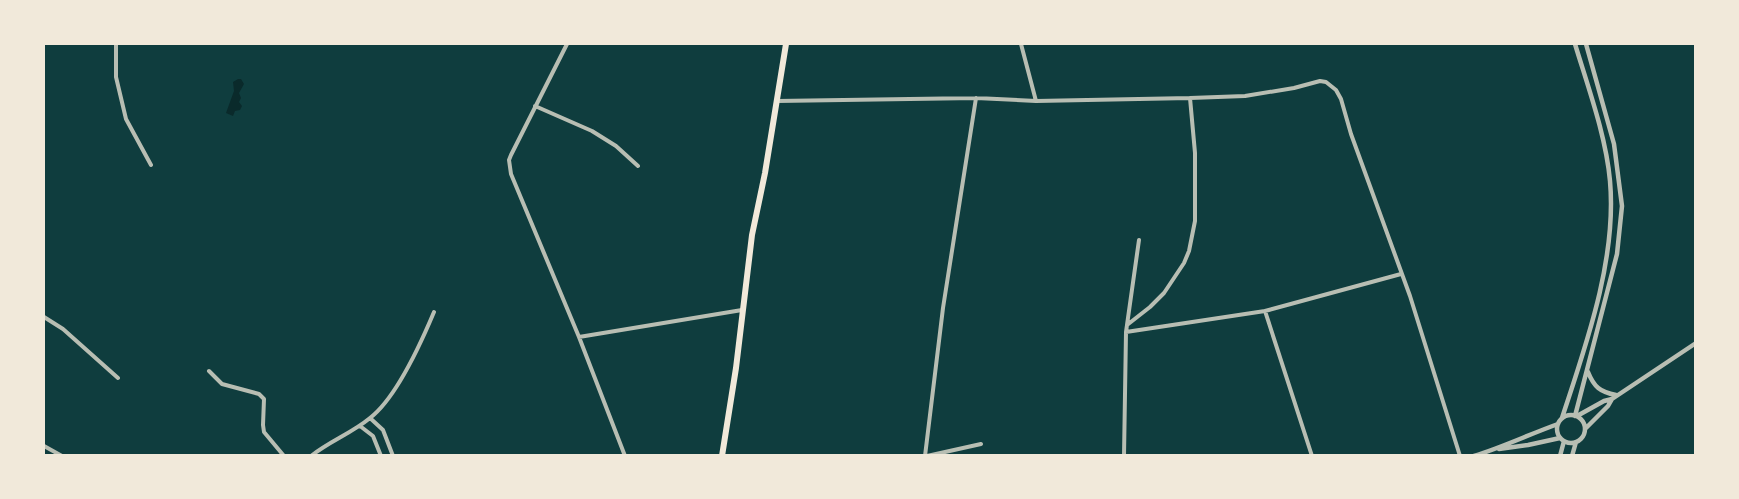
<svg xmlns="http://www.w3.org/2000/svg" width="1739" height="499" viewBox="0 0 1739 499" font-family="'DM Sans',sans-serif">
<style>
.water{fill:#0a2a2b}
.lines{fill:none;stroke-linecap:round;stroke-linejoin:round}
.minor{stroke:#b8beb3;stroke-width:4}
.tertiary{stroke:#b8beb3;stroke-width:4.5}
.primary{stroke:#f1e9da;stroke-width:6}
</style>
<rect width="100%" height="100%" fill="#0f3d3e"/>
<!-- water -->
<path class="water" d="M238,79H241L244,84L239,93L241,98L239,102L242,106L240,110L235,111L233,116L226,113L234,91L233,82Z"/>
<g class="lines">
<!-- minor -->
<path class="minor" d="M116,44V77L126,119L151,165
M567,44L511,155L509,160L511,174L579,337L625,456
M1021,44L1036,101
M777,101L976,98L1036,101L1190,98L1245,96L1294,88L1320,81L1326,82L1336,90L1341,99L1351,134L1410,296L1460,456
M535,106L592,131L616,146L638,166
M1265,311L1312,456
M44,317L63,329L118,378
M1127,325L1150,307L1164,293L1184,263L1189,251L1195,221V153L1190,98
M1126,332L1265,311L1401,274
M579,337L742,310
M209,371L222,384L259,394L264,399L263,425L264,432L284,456
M370,418L383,430L393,456
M360,426L373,436L381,456
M44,446L62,456
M311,456C330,441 352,433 370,418C396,398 421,343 434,312
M925,456L943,308L976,98
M927,456L981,444
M1124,456L1126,332L1139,240"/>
<!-- tertiary -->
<path class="tertiary" d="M1588,372C1594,387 1600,392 1616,395
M1557 429a14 14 0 1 1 28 0a14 14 0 1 1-28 0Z
M1575,416L1617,254L1622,206L1614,144L1586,44
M1577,416L1604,401L1612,399L1696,343
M1562,418C1586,345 1617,259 1610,181C1606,136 1588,87 1575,44
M1585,429L1608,406L1612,399
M1499,449L1528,445L1560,438
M1474,456C1503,447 1530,434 1558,424
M1560,456L1564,441
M1572,456L1576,442"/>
<!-- primary -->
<path class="primary" d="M722,456L736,368L752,235L765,173L786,44"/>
</g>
<!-- border -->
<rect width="1739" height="499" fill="none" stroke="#f1e9da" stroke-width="90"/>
</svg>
